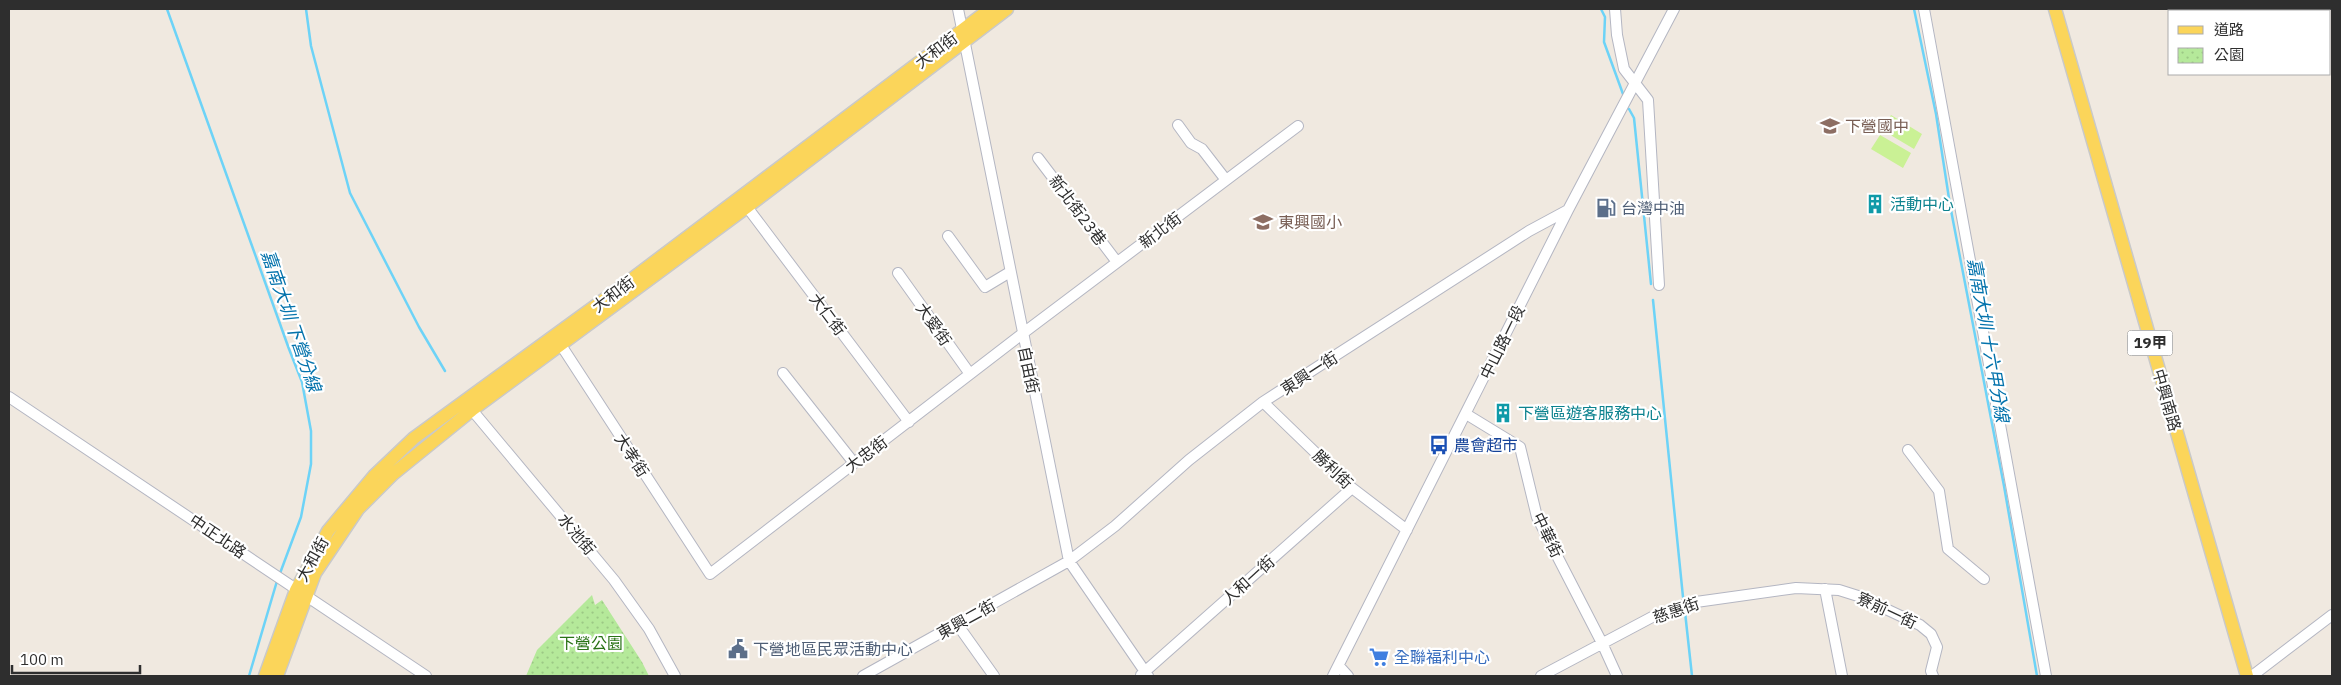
<svg xmlns="http://www.w3.org/2000/svg" width="2341" height="685" viewBox="0 0 2341 685" font-family="'IBM Plex Sans','Noto Sans TC',sans-serif">
<style>
.park{fill:url(#park-dots)}
.pitch{fill:#caf195}
.lines{fill:none;stroke-linecap:round;stroke-linejoin:round}
.stream{stroke:#6dd3f7;stroke-width:2.5}
.minor-casing{stroke:#b4b6c2;stroke-width:12}
.major-casing{stroke:#c9c9c9;stroke-width:15}
.minor{stroke:#fff;stroke-width:10}
.major{stroke:#fbd55a;stroke-width:12}
.labels{text-anchor:middle;stroke-width:4.5;stroke-linejoin:round;paint-order:stroke}
.shield{fill:#fff;stroke:#6d6d6d;stroke-width:1}
.shield-label{font-size:15px;font-weight:bold;fill:#2e2e2e}
.street-label{font-size:16px;fill:#2e2e2e;stroke:#fff}
.education-label{font-size:16px;fill:#785e54;stroke:#fff;text-anchor:start}
.culture-label{font-size:16px;fill:#0d838f;stroke:#fff;text-anchor:start}
.service-label{font-size:16px;fill:#4e5e75;stroke:#fff;text-anchor:start}
.transit-label{font-size:16px;fill:#164399;stroke:#fff;text-anchor:start}
.park-label{font-size:16px;fill:#2a7316;stroke:#fff}
.shop-label{font-size:16px;fill:#366cbe;stroke:#fff;text-anchor:start}
.water-label{font-size:18px;font-style:italic;fill:#0473ac;stroke:#fff}
</style>
<defs>
<pattern id="park-dots" width="8" height="8" patternUnits="userSpaceOnUse" patternTransform="scale(1.25)"><rect width="8" height="8" fill="#b5e99a"/><path d="M2 2h.1M6 6h.1" fill="none" stroke="#9cc885" stroke-width="1.8" stroke-linecap="round"/></pattern>
</defs>
<rect width="100%" height="100%" fill="#f0e9e0"/>
<!-- park -->
<path class="park" d="M592,595L595,605L602,600L642,662L649,676H526L537,650Z"/>
<!-- pitch -->
<path class="pitch" d="M1891,115L1922,134L1914,149L1882,130Z
M1880,135L1911,153L1903,168L1871,149Z"/>
<g class="lines">
<!-- stream -->
<path class="stream" d="M167,9L289,349L302,382L311,431V464L301,517L279,576
M306,9L311,46L350,193L419,327L445,371
M1601,9L1605,17L1604,42L1623,94
M1914,9L1936,114L1950,205L2004,486L2037,676
M1629,109L1634,118L1651,284
M1653,300L1683,597
M1685,612L1692,676
M249,676L277,581"/>
<defs>
<path id="minor" d="M958,9L1069,561L1148,676
M1615,9L1617,35L1624,69L1648,100L1659,285
M1924,9L2046,676
M1178,125L1191,143L1202,149L1226,180
M1038,158L1117,262
M747,207L909,422
M948,236L985,287L1010,272
M898,273L970,374
M557,339L710,574L1022,334L1298,126
M783,373L854,463
M9,397L426,676
M1263,402L1352,488L1407,530
M469,404L472,410L614,580L649,629L675,676
M1466,414L1520,447L1537,517L1602,643L1617,676
M1908,450L1939,491L1948,549L1984,579
M1825,589L1842,676
M957,624L994,676
M1339,666L1348,676
M1141,675L1352,488
M863,676L1069,561L1115,526L1189,460L1263,402L1529,231L1568,210
M1333,676L1568,210L1674,9
M1541,676L1654,616L1689,603L1796,588L1839,590L1858,596L1920,625L1931,634L1937,647L1931,671L1933,676
M2252,676L2332,615"/>
<path id="major" d="M2055,9L2247,676
M265,676L296,590L328,531L374,476L414,438L620,288L990,9
M277,676L315,573L358,509L393,474L472,410L747,207L1007,9"/>
</defs>
<!-- minor casing -->
<use href="#minor" class="minor-casing"/>
<!-- major casing -->
<use href="#major" class="major-casing"/>
<!-- minor -->
<use href="#minor" class="minor"/>
<!-- major -->
<use href="#major" class="major"/>
</g>
<!-- icons -->
<defs>
<symbol id="school-bare" viewBox="-9 -9 18 18"><path d="M0-5L7-2L0 1L-7-2ZM-4 1L0 2.5L4 1V4Q0 6-4 4Z" fill="#8d6e63" stroke="#fff" stroke-width="2.5" paint-order="stroke"/></symbol>
<symbol id="building-bare" viewBox="-9 -9 18 18"><path d="M-4-6H4V6H1V3H-1V6H-4ZM-2.5-4.3h1.7v1.8h-1.7ZM.8-4.3h1.7v1.8H.8ZM-2.5-1h1.7V.8h-1.7ZM.8-1h1.7V.8H.8Z" fill="#0f9aa8" stroke="#fff" stroke-width="2.5" paint-order="stroke"/></symbol>
<symbol id="fuel-bare" viewBox="-9 -9 18 18"><path d="M-5.5-6h7V0h2V4h1.3V-2.5L3-4.5l.8-.8L6-3V5H2.5V1h-1V6h-7ZM-4.2-4.7v3.2H.2V-4.7Z" fill="#5c6f8a" stroke="#fff" stroke-width="2.5" paint-order="stroke"/></symbol>
<symbol id="bus-bare" viewBox="-9 -9 18 18"><path d="M-5-6H5V4H4V6H2V4H-2V6H-4V4H-5ZM-3.5-4V0h7V-4ZM-3.5 1.2v1.5H-2V1.2ZM2 1.2v1.5H3.5V1.2Z" fill="#1a4fb4" stroke="#fff" stroke-width="2.5" paint-order="stroke"/></symbol>
<symbol id="civic-bare" viewBox="-9 -9 18 18"><path d="M-.6-6.5H3V-4.5H.6V-3L4-1V1h2V6H-6V1h2V-1L-.6-3ZM-1.2 2.5V6h2.4V2.5Z" fill="#5c6f8a" stroke="#fff" stroke-width="2.5" paint-order="stroke"/></symbol>
<symbol id="supermarket-bare" viewBox="-9 -9 18 18"><path d="M-6-5.5h2.5l.6 2H6L4.5 2H-2.5L-4.4-4H-6ZM-1.5 3.2a1.3 1.3 0 1 0 .1 0ZM3 3.2a1.3 1.3 0 1 0 .1 0Z" fill="#3f7fe0" stroke="#fff" stroke-width="2.5" paint-order="stroke"/></symbol>
</defs>
<g fill-rule="evenodd">
<use href="#school-bare" x="1816" y="112" width="28" height="28"/>
<use href="#building-bare" x="1861" y="190" width="28" height="28"/>
<use href="#fuel-bare" x="1592" y="194" width="28" height="28"/>
<use href="#school-bare" x="1249" y="208" width="28" height="28"/>
<use href="#building-bare" x="1489" y="399" width="28" height="28"/>
<use href="#bus-bare" x="1425" y="431" width="28" height="28"/>
<use href="#civic-bare" x="724" y="635" width="28" height="28"/>
<use href="#supermarket-bare" x="1365" y="643" width="28" height="28"/>
</g>
<g class="labels">
<!-- shield labels -->
<rect class="shield" x="2127.5" y="330.5" width="45" height="25" rx="4"/>
<g class="shield-label">
<text x="2150" y="348">19甲</text>
</g>
<!-- street labels -->
<g class="street-label">
<text transform="translate(936 50) rotate(-37)" y="6">大和街</text>
<text transform="translate(1078 210) rotate(53)" y="6">新北街23巷</text>
<text transform="translate(1160 230) rotate(-37)" y="6">新北街</text>
<text transform="translate(613 294) rotate(-37)" y="6">大和街</text>
<text transform="translate(828 314) rotate(53)" y="6">大仁街</text>
<text transform="translate(934 324) rotate(55)" y="6">大愛街</text>
<text transform="translate(1502 342) rotate(-64)" y="6">中山路一段</text>
<text transform="translate(1029 370) rotate(78)" y="6">自由街</text>
<text transform="translate(1309 373) rotate(-33)" y="6">東興一街</text>
<text transform="translate(2167 400) rotate(74)" y="6">中興南路</text>
<text transform="translate(866 454) rotate(-37)" y="6">大忠街</text>
<text transform="translate(632 455) rotate(57)" y="6">大孝街</text>
<text transform="translate(1333 469) rotate(44)" y="6">勝利街</text>
<text transform="translate(577 534) rotate(50)" y="6">水池街</text>
<text transform="translate(1548 535) rotate(64)" y="6">中華街</text>
<text transform="translate(218 536) rotate(34)" y="6">中正北路</text>
<text transform="translate(312 559) rotate(-61)" y="6">大和街</text>
<text transform="translate(1248 580) rotate(-42)" y="6">人和一街</text>
<text transform="translate(1676 610) rotate(-19)" y="6">慈惠街</text>
<text transform="translate(1887 610) rotate(25)" y="6">寮前一街</text>
<text transform="translate(966 619) rotate(-29)" y="6">東興二街</text>
</g>
<!-- education labels -->
<g class="education-label">
<text x="1845" y="132">下營國中</text>
<text x="1278" y="228">東興國小</text>
</g>
<!-- culture labels -->
<g class="culture-label">
<text x="1890" y="210">活動中心</text>
<text x="1518" y="419">下營區遊客服務中心</text>
</g>
<!-- service labels -->
<g class="service-label">
<text x="1621" y="214">台灣中油</text>
<text x="753" y="655">下營地區民眾活動中心</text>
</g>
<!-- transit labels -->
<g class="transit-label">
<text x="1454" y="451">農會超市</text>
</g>
<!-- park labels -->
<g class="park-label">
<text x="591" y="649">下營公園</text>
</g>
<!-- shop labels -->
<g class="shop-label">
<text x="1394" y="663">全聯福利中心</text>
</g>
<!-- water labels -->
<g class="water-label">
<text transform="translate(291 321) rotate(71)" y="6">嘉南大圳 下營分線</text>
<text transform="translate(1988 340) rotate(80)" y="6">嘉南大圳 十六甲分線</text>
</g>
</g>
<!-- border -->
<rect width="2341" height="685" fill="none" stroke="#2e2e2e" stroke-width="20"/>
<!-- legend -->
<rect x="2168" y="10" width="162" height="65" fill="#ffffff" stroke="#ababab"/>
<rect x="2178" y="26" width="25" height="8" fill="#fbd55a" stroke="#ababab"/>
<text x="2214" y="35" font-size="15" fill="#2e2e2e">道路</text>
<rect x="2178" y="48" width="25" height="15" fill="url(#park-dots)" stroke="#ababab"/>
<text x="2214" y="60" font-size="15" fill="#2e2e2e">公園</text>
<!-- scale -->
<path d="M12 665v8h128v-8" fill="none" stroke="#2e2e2e" stroke-width="2.5"/>
<text x="20" y="665" font-size="15" fill="#2e2e2e" stroke="#ffffff" stroke-width="4" paint-order="stroke">100 m</text>
</svg>
